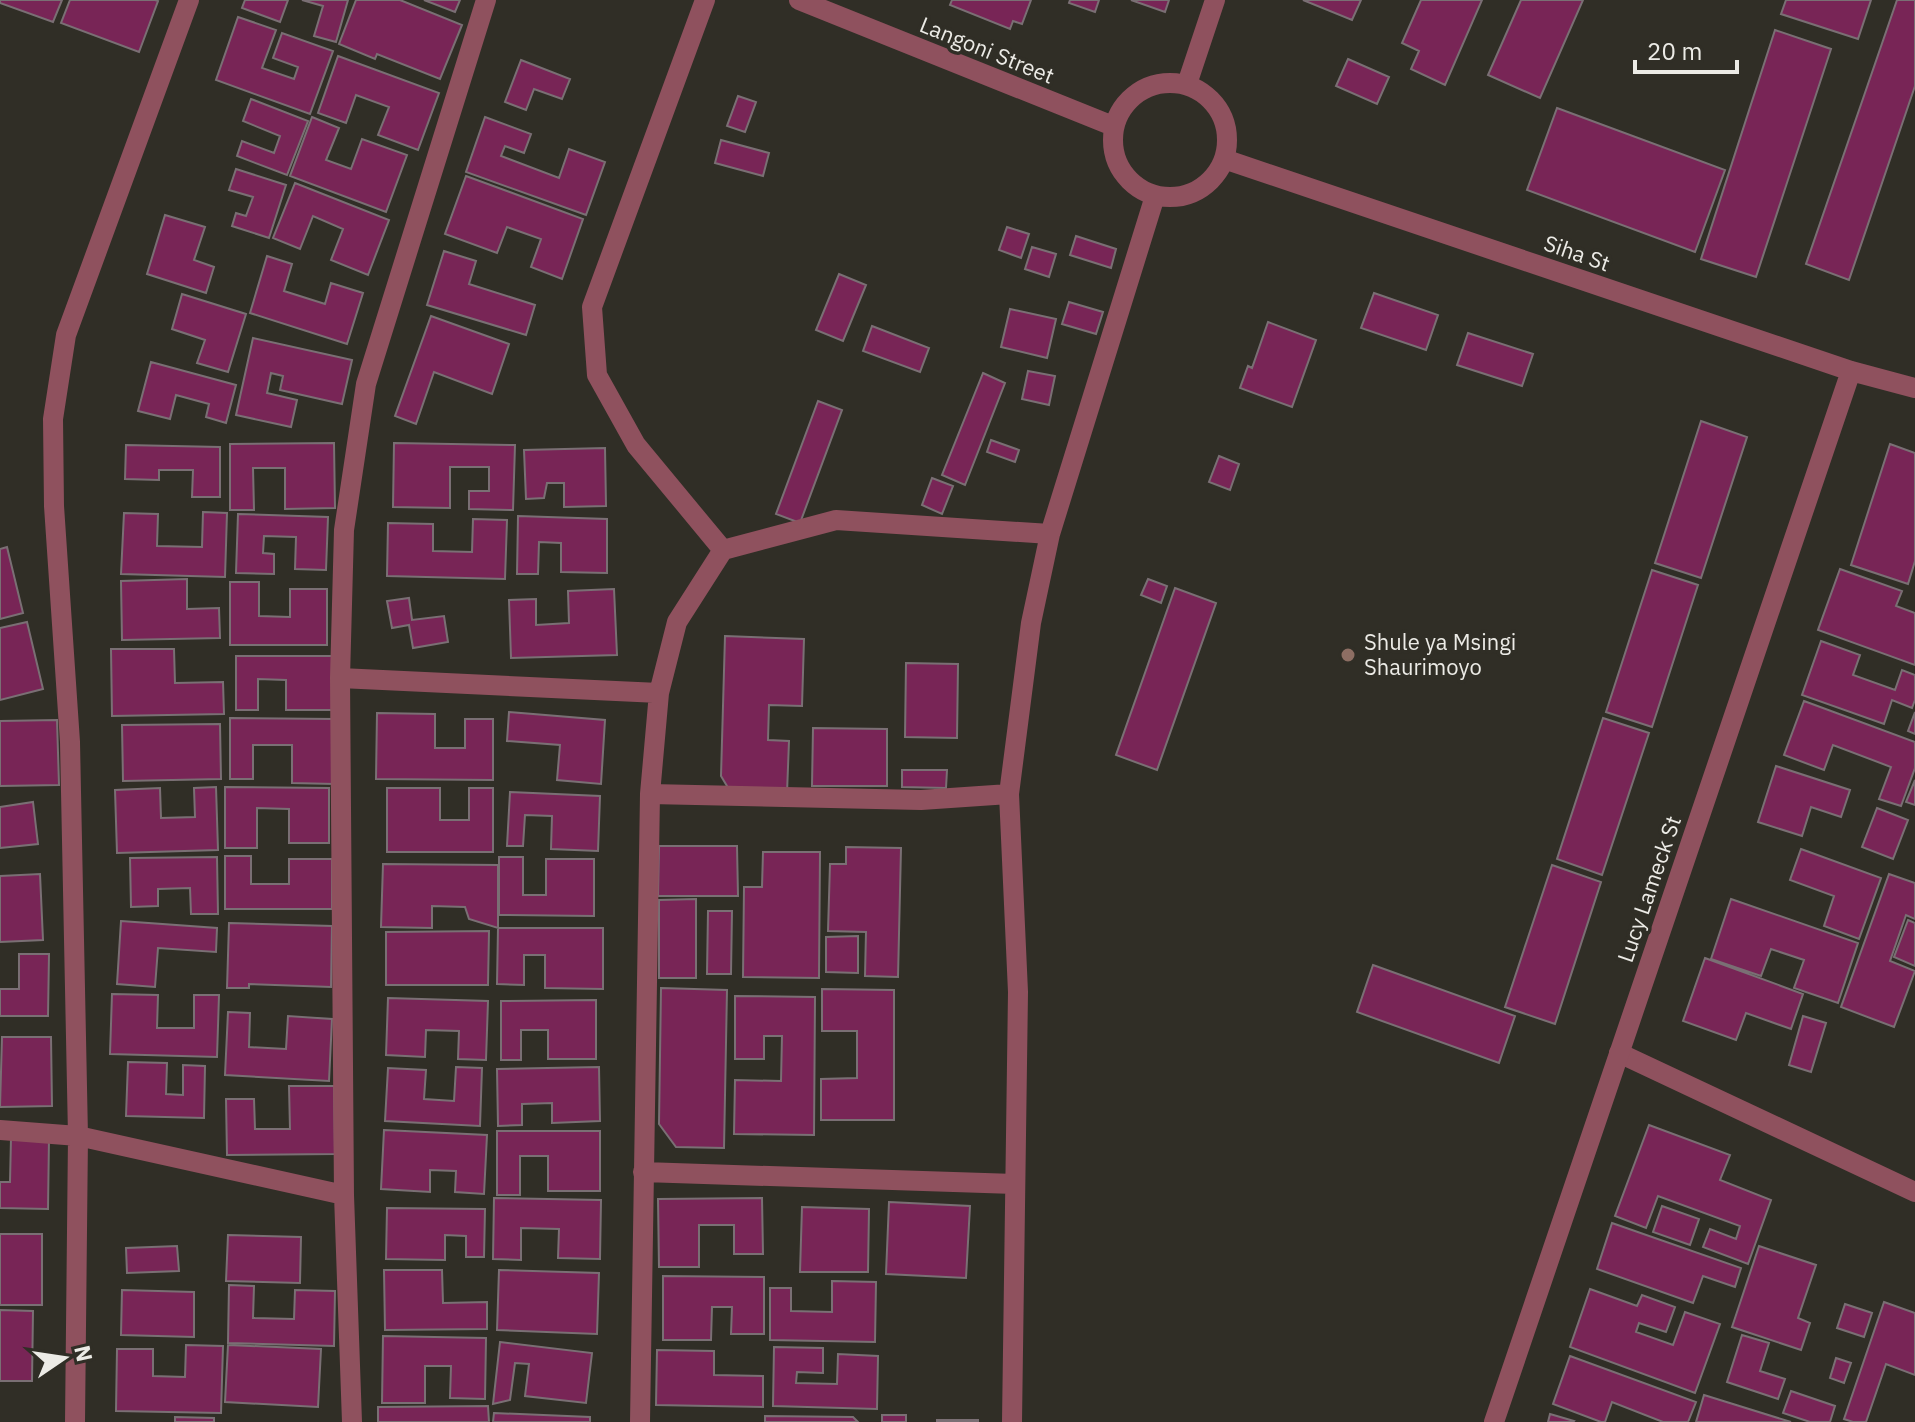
<svg xmlns="http://www.w3.org/2000/svg" width="1915" height="1422" viewBox="0 0 1915 1422" font-family="'IBM Plex Sans',sans-serif">
<style>
.building{fill:#782556;stroke:#7a6f74;stroke-width:2}
.lines{fill:none;stroke-linecap:round;stroke-linejoin:round}
.lane{stroke:#8f515e;stroke-width:20}
.street{stroke:#8f515e;stroke-width:20}
.education-dot{fill:#8d6e63;stroke:#302e26;stroke-width:3}
.labels{text-anchor:middle;stroke-width:7;stroke-linejoin:round;paint-order:stroke}
.street-label{font-size:22px;fill:#ecebe6;stroke:#302e26}
.poi-label{font-size:22px;fill:#ecebe6;stroke:#302e26;text-anchor:start}
</style>
<rect width="100%" height="100%" fill="#302e26"/>
<!-- building -->
<path class="building" d="M0,0H62L53,22L0,3Z
M70,0H155L158,1L139,52L61,23Z
M245,0H288L280,22L242,8Z
M302,0H348L336,42L314,36L323,6Z
M356,0H400L462,25L440,79L377,54L375,59L339,44Z
M424,0H460L455,12Z
M952,0H1031L1022,24L1013,21L1010,29L950,5Z
M1070,0H1099L1095,12L1069,3Z
M1131,0H1169L1165,12Z
M1303,0H1361L1352,20Z
M1421,0H1482L1445,85L1411,69L1419,51L1402,43Z
M1521,0H1583L1540,98L1488,75Z
M1786,0H1871L1858,39L1781,14Z
M1897,0H1915V86L1849,280L1806,264Z
M238,17L276,30L262,68L294,79L298,67L273,58L282,33L333,51L310,114L216,80Z
M1775,30L1831,49L1756,277L1701,259Z
M338,56L439,93L418,150L378,135L389,107L356,95L346,123L318,113Z
M1348,59L1389,77L1377,104L1336,86Z
M521,60L570,79L562,99L534,89L526,110L505,102Z
M738,96L756,102L745,132L727,126Z
M251,99L308,121L287,175L237,156L242,141L274,153L280,136L243,121Z
M1557,108L1725,170L1695,252L1527,190Z
M312,117L339,128L326,160L351,169L362,139L407,155L386,212L290,176Z
M485,117L531,134L524,153L505,146L501,156L559,178L569,149L605,162L586,215L466,172Z
M721,140L769,153L763,176L715,163Z
M236,169L286,185L269,238L232,226L236,213L246,216L253,197L229,190Z
M466,176L583,219L562,279L531,267L541,239L507,227L497,253L445,234Z
M295,183L389,220L368,275L331,260L343,229L313,216L300,249L273,238Z
M165,215L205,227L194,260L214,267L206,293L147,274Z
M1007,227L1029,234L1021,258L999,250Z
M1076,236L1116,249L1111,268L1070,255Z
M1032,247L1056,254L1049,277L1025,269Z
M444,251L476,261L469,284L535,305L526,335L427,305Z
M267,256L292,264L284,291L325,304L331,283L363,293L347,344L250,313Z
M839,274L866,285L843,341L816,330Z
M1374,293L1438,315L1426,350L1361,328Z
M182,294L246,314L228,372L197,363L205,340L172,329Z
M1069,302L1103,312L1096,334L1062,324Z
M1010,309L1056,319L1047,358L1001,347Z
M431,316L509,344L492,394L434,372L416,424L395,416Z
M1268,322L1316,340L1292,407L1240,388L1248,366L1252,368Z
M872,326L929,348L920,372L863,351Z
M1468,333L1533,354L1522,386L1457,365Z
M253,338L352,360L342,404L280,390L283,376L271,373L267,393L297,400L291,427L236,415Z
M151,362L236,385L226,423L206,417L209,404L176,395L170,419L138,411Z
M1028,371L1055,376L1049,405L1022,399Z
M983,373L1005,383L965,485L942,475Z
M818,401L842,410L800,523L776,514Z
M1701,421L1747,437L1701,578L1655,563Z
M991,440L1019,450L1015,462L987,452Z
M334,443L335,508L285,509V468H253L254,510H230V444Z
M394,443L515,445L513,510L469,509V491H489V467H450V508L393,507Z
M1890,444L1915,453V561L1908,584L1851,565Z
M126,445L220,447V497H192L193,470H159V480L125,479Z
M605,448L606,506L564,507V483H547L544,498L526,499L524,450Z
M1219,456L1239,464L1230,490L1209,482Z
M932,478L953,486L942,514L922,505Z
M203,512L227,513L225,577L121,574L124,513L158,514L157,546L202,547Z
M238,514L328,517L326,570L295,569L296,537L264,536L263,553L274,554V574L236,573Z
M518,516L607,519V573L561,572V543L539,542L538,574H517Z
M473,519L507,520L505,579L387,576L388,523L433,524V551L472,552Z
M7,547L23,613L0,619V549Z
M1840,569L1902,591L1896,606L1915,613V665L1818,630Z
M1652,570L1698,585L1652,727L1606,712Z
M187,579V609L219,608L220,638L122,640L121,581Z
M1148,579L1167,586L1161,603L1141,595Z
M230,582H259V616L290,617V589H327V645H230Z
M1175,588L1216,603L1157,770L1116,755Z
M614,589L617,655L511,658L509,600L536,599V625L569,623L568,591Z
M409,598L412,620L444,616L448,642L413,648L409,625L392,628L387,601Z
M27,622L43,689L0,700V628Z
M725,636L804,639L802,706L769,705L768,740L789,741L787,793L730,791L721,776Z
M1821,641L1860,655L1853,675L1895,690L1902,670L1915,675V700L1912,708L1892,700L1884,724L1802,695Z
M111,649H174L175,683L223,682L224,714L112,716Z
M236,656H332V710H286V680L258,679V710H236Z
M906,663L958,664L957,738L905,737Z
M1804,701L1915,742V768L1901,806L1879,799L1891,767L1833,745L1824,770L1784,755Z
M509,712L605,720L601,784L557,780L560,745L507,741Z
M1915,712V734L1908,731Z
M377,713L435,714V748H465V719H493V780L376,779Z
M230,718L335,719V784L292,783V745H253V779H230Z
M1603,718L1649,733L1602,875L1557,859Z
M57,720L59,785L0,786V721Z
M220,724L221,779L123,781L122,725Z
M813,728L887,729V786H812Z
M1776,766L1850,790L1841,817L1811,807L1802,836L1758,822Z
M902,770H947L946,788L902,787Z
M1915,780V805L1906,802Z
M216,787L218,850L117,853L115,790L160,788L161,818L195,817L194,788Z
M225,787L329,788V843H289V809L257,808V848H225Z
M387,788H440V820H469V788H493V852H387Z
M510,792L600,796L598,851L551,849L552,816L525,815L523,846H507Z
M33,802L38,844L0,848V807Z
M1877,808L1908,820L1893,859L1862,847Z
M659,846H737L738,896H658Z
M846,847L901,848L898,977L865,976L866,932L828,931L830,864H846Z
M1801,849L1881,878L1859,939L1824,926L1834,896L1790,880Z
M763,852H820L819,978L743,977L744,887H762Z
M225,856H251V884H289V859H332V909H225Z
M217,857L218,914H191L190,888L158,889V906L131,907L130,858Z
M499,857H523V895H546V859H594V916L499,915Z
M383,864L498,865V928L469,919L465,907L432,906V928L381,927Z
M1552,865L1601,882L1555,1024L1505,1007Z
M40,874L43,940L0,942V876Z
M1889,874L1915,883V919L1906,915L1890,961L1915,971L1894,1027L1841,1007Z
M696,899V978H659V900Z
M1731,899L1858,943L1838,1003L1794,988L1804,960L1771,949L1761,976L1711,959Z
M708,911H732L731,974H707Z
M1908,920L1915,923V966L1894,957Z
M121,921L217,928L216,952L158,948L155,987L117,984Z
M229,923L332,926L331,987L249,984V988H227Z
M498,928H603V989L545,988V955H524V985L497,984Z
M489,931L488,985H386V932Z
M858,936V973L826,972V937Z
M19,954H49L48,1016H0V989H19Z
M1705,958L1803,994L1791,1029L1746,1013L1736,1040L1683,1021Z
M1373,965L1515,1016L1499,1063L1357,1012Z
M661,988L727,990L724,1148L676,1147L659,1124Z
M822,989L894,990V1120H821V1079L857,1078V1031H822Z
M112,994L158,995L157,1028H194V995H219L217,1057L110,1054Z
M735,996L815,997L814,1135L734,1134L735,1080L781,1081L782,1036H764V1059H735Z
M388,998L488,1001L486,1060L458,1059L459,1031L426,1030L425,1057L386,1055Z
M596,1000V1059H548V1030H521V1060H501V1001Z
M228,1012L250,1013L249,1047L286,1049L288,1016L332,1019L329,1081L225,1075Z
M1803,1016L1826,1023L1811,1072L1789,1065Z
M2,1037H51L52,1106L0,1107Z
M128,1062L167,1063L166,1094L183,1095V1065L205,1066L204,1118L126,1116Z
M456,1067L482,1068L480,1126L385,1121L388,1068L426,1070L424,1099L454,1101Z
M599,1067L600,1121L552,1123V1103L522,1104V1125L498,1126L497,1069Z
M289,1086H334L335,1154L227,1155L226,1099H254L255,1129H290Z
M1649,1125L1730,1155L1720,1180L1771,1200L1748,1264L1703,1247L1710,1229L1736,1239L1740,1226L1658,1196L1646,1228L1615,1216Z
M384,1130L487,1135L484,1194L455,1192L456,1171L430,1170V1192L381,1189Z
M497,1131H600V1191H548V1156H520V1195H497Z
M11,1138H49L48,1209L0,1208V1182H10Z
M494,1198L601,1200L600,1259L558,1258L559,1229L521,1228V1260L493,1259Z
M762,1198L763,1254H734V1225H699V1267H659L658,1199Z
M889,1202L970,1206L966,1278L886,1274Z
M1662,1206L1699,1219L1690,1245L1653,1232Z
M802,1207L869,1209L868,1272H800Z
M387,1208L485,1209L484,1257H466V1236L445,1235V1260L386,1259Z
M1612,1223L1741,1268L1735,1287L1703,1276L1693,1303L1597,1269Z
M0,1234H42V1305H0Z
M228,1235L301,1237L300,1283L226,1281Z
M177,1246L179,1271L127,1273L126,1248Z
M1759,1246L1816,1265L1798,1318L1810,1323L1801,1350L1732,1327Z
M384,1270H442L443,1303L487,1302V1329L385,1330Z
M499,1270L599,1273L597,1334L497,1330Z
M663,1276L764,1277V1334H731L732,1307H712L711,1340H663Z
M832,1281L876,1282L875,1342L770,1340V1288H791V1311L832,1312Z
M229,1285L254,1286L253,1318L294,1319L295,1290L335,1291L334,1346L228,1343Z
M1590,1289L1637,1306L1642,1295L1675,1307L1666,1332L1639,1323L1636,1332L1673,1345L1685,1312L1720,1324L1695,1393L1570,1347Z
M122,1290L194,1292V1337L121,1335Z
M1884,1302L1915,1313V1375L1886,1364L1866,1422H1853L1844,1419Z
M1845,1304L1872,1313L1864,1337L1837,1328Z
M0,1310L33,1311L32,1381H0Z
M1742,1335L1769,1343L1760,1371L1785,1379L1778,1399L1727,1382Z
M383,1336L486,1338L485,1399L450,1398L451,1366H425V1403H382Z
M500,1342L592,1353L586,1403L525,1396L529,1364L515,1363L510,1400L493,1404Z
M186,1345L223,1346L221,1413L116,1411L117,1349H153V1376L185,1377Z
M228,1345L321,1349L318,1407L225,1402Z
M774,1347L823,1348V1373L797,1372L796,1383L837,1384L838,1354L878,1356L877,1409L773,1406Z
M657,1350L714,1351V1375L763,1376V1407L656,1405Z
M1570,1356L1696,1402L1688,1422H1663L1612,1402L1605,1422H1601L1553,1404Z
M1836,1358L1851,1363L1844,1383L1830,1378Z
M1791,1391L1835,1406L1830,1422H1810L1783,1413Z
M1704,1395L1791,1422H1696Z
M488,1406L489,1422H378V1407Z
M494,1413L590,1417V1422H493Z
M1550,1414L1574,1421L1573,1422H1548Z
M882,1415H906V1422H882Z
M765,1416L853,1417L858,1422H765Z
M175,1417L214,1418V1422H175Z
M937,1420H978V1422H937Z"/>
<g class="lines">
<!-- lane -->
<path class="lane" d="M1619,1053L1915,1192"/>
<!-- street -->
<path class="street" d="M705,0L592,307L597,375L636,445L723,550
M799,0L1113,126
M1113 140a57 57 0 1 1 114 0a57 57 0 1 1-114 0Z
M1187,84L1215,0
M1224,159L1851,371L1915,388
M340,678L659,693
M650,794L921,800L1009,794
M0,1130L78,1136L344,1195
M643,1172L1015,1184
M75,1422L78,1136L70,742L54,506L53,419L66,335L189,0
M352,1422L344,1195L340,678L344,530L366,384L486,0
M640,1422L650,794L659,693L677,622L723,550L836,520L1050,534
M1012,1422L1018,992L1009,794L1031,623L1050,534L1155,196
M1494,1422L1851,371"/>
</g>
<!-- markers -->
<circle class="education-dot" cx="1348" cy="655" r="8"/>
<g class="labels">
<!-- street labels -->
<g class="street-label">
<text transform="translate(987 50) rotate(22)" y="8">Langoni Street</text>
<text transform="translate(1577 253) rotate(19)" y="8">Siha St</text>
<text transform="translate(1649 889) rotate(-71)" y="8">Lucy Lameck St</text>
</g>
<!-- poi labels -->
<g class="poi-label">
<text x="1364" y="650">Shule ya Msingi<tspan x="1364" dy="25">Shaurimoyo</tspan></text>
</g>
</g>
<!-- north arrow -->
<g transform="translate(64 1358) rotate(77)" stroke="#302e26" stroke-width="6" paint-order="stroke">
<path d="M0-6L14 30L0 20L-14 30Z" fill="#ecebe6"/>
<text y="-12" font-size="22" font-weight="bold" text-anchor="middle" fill="#ecebe6">N</text>
</g>
<!-- scale -->
<path d="M1635 60v12h102v-12" fill="none" stroke="#ecebe6" stroke-width="4"/>
<text x="1647" y="60" font-size="24" fill="#ecebe6" stroke="#302e26" stroke-width="6" paint-order="stroke">20 m</text>
</svg>
